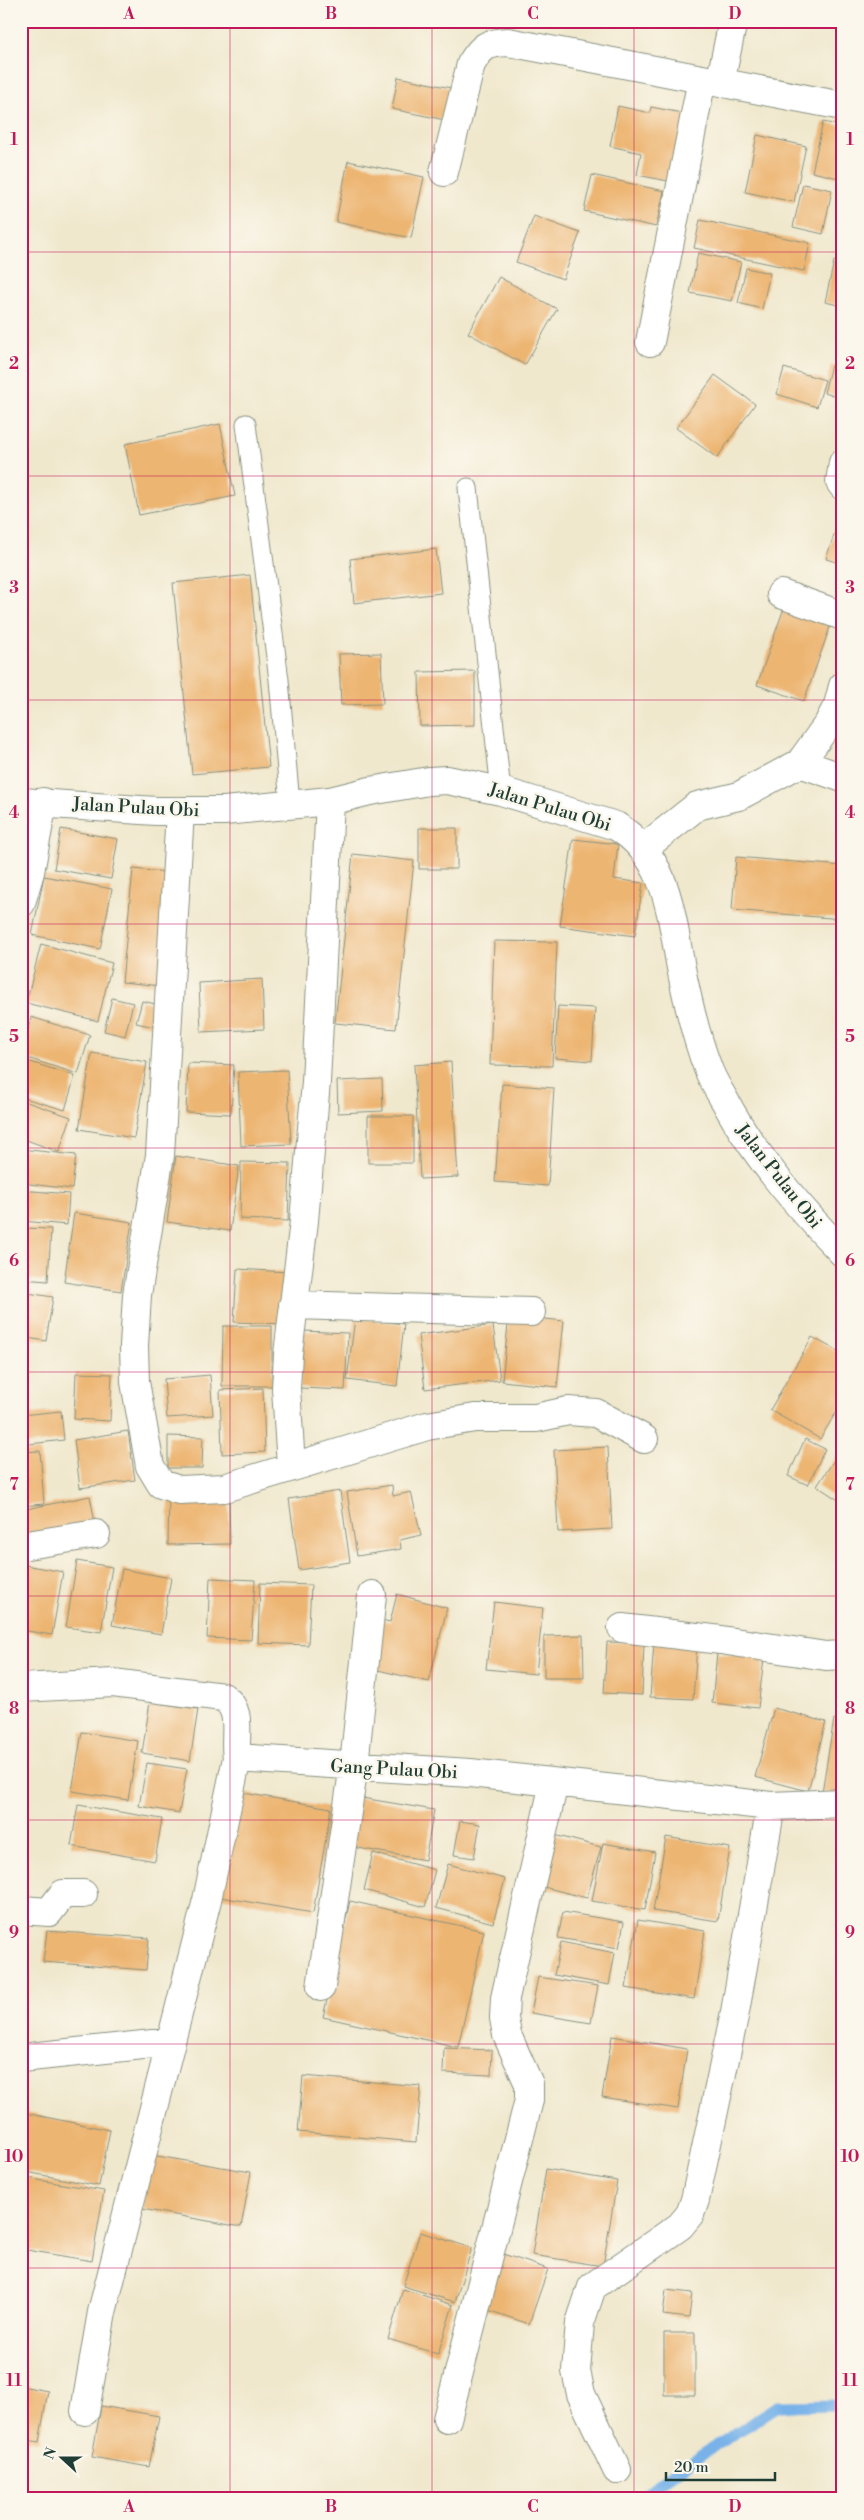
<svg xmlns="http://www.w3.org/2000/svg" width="864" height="2520" viewBox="0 0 864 2520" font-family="'Libre Bodoni',serif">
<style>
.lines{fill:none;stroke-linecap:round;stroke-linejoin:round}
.stream{stroke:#78b2e9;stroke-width:11}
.building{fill:#edb572}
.service-casing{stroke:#889280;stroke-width:21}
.minor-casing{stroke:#889280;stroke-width:30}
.tertiary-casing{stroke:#889280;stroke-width:30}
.service{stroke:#fff;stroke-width:19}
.minor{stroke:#fff;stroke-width:28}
.tertiary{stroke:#fff;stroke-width:28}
.grid{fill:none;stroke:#c2185b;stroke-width:1;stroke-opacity:0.55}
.labels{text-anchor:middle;stroke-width:5;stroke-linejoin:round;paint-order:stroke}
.street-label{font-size:18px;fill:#1f3d34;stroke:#fbf7ec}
.neatline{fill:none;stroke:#c2185b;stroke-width:2}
.grid-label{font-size:16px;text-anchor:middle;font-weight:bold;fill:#c2185b}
</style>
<rect width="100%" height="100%" fill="#fbf7ec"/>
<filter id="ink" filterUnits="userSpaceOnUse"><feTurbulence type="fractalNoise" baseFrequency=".02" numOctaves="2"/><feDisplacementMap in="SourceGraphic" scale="10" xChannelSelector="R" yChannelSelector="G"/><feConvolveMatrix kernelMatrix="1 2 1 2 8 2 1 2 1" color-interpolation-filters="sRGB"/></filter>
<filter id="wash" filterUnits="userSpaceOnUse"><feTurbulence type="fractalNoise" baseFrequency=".0096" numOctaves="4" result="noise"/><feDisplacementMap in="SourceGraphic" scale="20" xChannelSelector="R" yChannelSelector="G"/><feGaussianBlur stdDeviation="1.12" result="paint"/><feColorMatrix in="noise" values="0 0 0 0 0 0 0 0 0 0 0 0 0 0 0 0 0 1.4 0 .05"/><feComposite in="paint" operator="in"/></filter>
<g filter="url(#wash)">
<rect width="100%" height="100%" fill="#f0e8cd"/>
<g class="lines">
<!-- stream -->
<path class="stream" d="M640,2499L661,2481L778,2406L843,2405"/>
</g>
<g id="blocks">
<!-- building -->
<path class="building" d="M398,77L451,88L445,120L392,109Z
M618,106L650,113L651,107L687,114L673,182L637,175L641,153L610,146Z
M823,122L843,126V179L812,172Z
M757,135L806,146L794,202L745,192Z
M348,161L424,177L411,238L336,222Z
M592,175L664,191L656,227L584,211Z
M803,184L832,190L823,234L793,227Z
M534,216L580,233L563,279L516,262Z
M700,220L810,243L804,271L694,248Z
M698,253L741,262L732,301L690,293Z
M834,261L843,263V306L825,302Z
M746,268L770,273L762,309L738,303Z
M499,277L557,309L525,365L468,333Z
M831,365L843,368V398L824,393Z
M784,368L825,380L817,407L777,394Z
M715,375L755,404L717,458L676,428Z
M220,424L235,496L139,515L125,444Z
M838,523L843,524V564L826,559Z
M436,549L441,593L354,603L350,559Z
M250,575L269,767L192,774L173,583Z
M785,605L832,621L804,701L757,685Z
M381,653L383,704L341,705L339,654Z
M475,671V725L420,726L419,672Z
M419,828H457V869H419Z
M61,829L118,839L111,879L54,869Z
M573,839L618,844L614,879L643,883L635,936L560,926Z
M353,854L414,861L396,1029L335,1023Z
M736,857L843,866V919L732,910Z
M133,869L174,873L162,986L122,982Z
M44,876L112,889L100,949L32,935Z
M494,941L557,942L552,1066L490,1065Z
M41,944L112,963L98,1021L26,1003Z
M262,979L264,1029L201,1032L199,983Z
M112,998L133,1003L125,1036L104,1031Z
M142,1001L160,1005L155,1027L136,1023Z
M558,1006L595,1008L592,1061L555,1058Z
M31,1017L90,1035L78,1074L21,1056Z
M92,1053L147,1062L134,1138L79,1129Z
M21,1059L75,1076L65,1110L21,1097Z
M451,1062L458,1177L420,1179L414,1065Z
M188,1063L234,1065L231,1114L186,1112Z
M287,1070L291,1144L241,1146L238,1072Z
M382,1079L383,1111L338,1113L337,1081Z
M502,1084L554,1088L548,1186L495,1182Z
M21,1100L71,1117L59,1152L21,1138Z
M368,1116H413V1163H368Z
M21,1149L76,1155L72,1189L21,1183Z
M176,1156L239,1166L230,1231L167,1222Z
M241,1162L290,1163L288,1221L240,1219Z
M21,1190L69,1194L67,1225L21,1221Z
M74,1213L132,1222L121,1291L64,1282Z
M21,1228L51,1229L48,1281L21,1279Z
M237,1269L288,1272L285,1324L234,1322Z
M21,1292L53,1297L46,1341L21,1337Z
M509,1315L564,1321L557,1387L502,1381Z
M355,1318L404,1324L397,1386L347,1380Z
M493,1325L500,1380L425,1389L418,1335Z
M223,1326H272V1386H222Z
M303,1331L348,1333L345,1390L300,1388Z
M812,1337L843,1354V1401L820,1439L770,1410Z
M76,1373L112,1374L110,1421L74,1419Z
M210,1375L213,1415L167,1418L164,1379Z
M263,1388L265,1452L222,1454L220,1390Z
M61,1411L64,1440L21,1445V1415Z
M128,1431L135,1480L80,1488L74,1440Z
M168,1436L203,1437L202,1468H168Z
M805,1439L825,1449L808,1485L788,1476Z
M608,1447L612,1529L558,1532L554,1450Z
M40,1451L44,1504L21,1506V1452Z
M840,1451L843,1453V1503L817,1486Z
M392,1485L393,1496L411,1492L421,1535L400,1540L401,1549L357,1556L347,1492Z
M340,1491L350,1562L299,1570L289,1499Z
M169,1495H229L230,1544L168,1545Z
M90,1496L96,1528L21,1543V1510Z
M77,1561L112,1567L101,1632L66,1627Z
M25,1565L63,1572L52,1635L21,1630V1588Z
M122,1569L171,1578L161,1634L112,1625Z
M210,1578L255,1580L251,1640L207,1638Z
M260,1583L311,1585L308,1645L258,1643Z
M397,1594L447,1608L429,1682L365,1667L377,1619L390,1622Z
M494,1602L543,1608L536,1674L486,1669Z
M583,1635L584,1678H544V1636Z
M607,1642L644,1643L642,1695L604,1693Z
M654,1643L697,1646L693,1699L650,1697Z
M717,1653L764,1658L758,1708L712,1703Z
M150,1702L198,1709L190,1761L142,1753Z
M774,1708L826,1722L808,1791L755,1777Z
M834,1719L843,1720V1795L822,1792Z
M82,1732L138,1741L128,1800L72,1791Z
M147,1763L187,1769L179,1813L139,1806Z
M238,1792L331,1808L313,1913L220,1897Z
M356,1797L434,1810L425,1860L347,1846Z
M78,1805L162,1819L155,1861L71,1846Z
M460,1821L480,1824L474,1858L454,1855Z
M550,1834L601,1847L587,1898L536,1885Z
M666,1837L730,1848L718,1921L653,1911Z
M603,1843L655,1852L645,1910L592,1901Z
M373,1853L435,1870L425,1907L364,1890Z
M448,1864L505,1879L493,1923L436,1908Z
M350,1901L484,1931L458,2047L323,2017Z
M563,1912L624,1922L619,1948L558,1938Z
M638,1920L705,1931L694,1999L626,1988Z
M47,1931L149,1938L146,1970L43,1962Z
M561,1942L615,1953L609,1985L554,1975Z
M538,1977L598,1986L591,2023L531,2013Z
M612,2036L687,2049L678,2109L602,2097Z
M444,2048L492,2050L491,2075L443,2073Z
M303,2076L421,2086L416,2142L298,2132Z
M25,2113L110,2130L99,2186L21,2171V2133Z
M151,2155L251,2172L241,2227L142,2209Z
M546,2169L617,2181L603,2266L532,2255Z
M21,2177L104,2191L92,2261L21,2249Z
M420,2232L472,2248L455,2302L403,2286Z
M494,2251L548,2269L529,2324L476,2306Z
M403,2289L453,2305L438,2354L388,2339Z
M666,2290L692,2293L689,2318L663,2315Z
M664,2333H695V2395H664Z
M21,2386L48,2391L39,2442L21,2439Z
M101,2406L159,2416L149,2467L92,2457Z"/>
</g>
</g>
<g filter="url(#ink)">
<use href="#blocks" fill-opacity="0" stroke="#889280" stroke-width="1"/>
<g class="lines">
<defs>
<path id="service" d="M246,424L279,680L290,804
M468,488L501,791"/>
<path id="minor" d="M720,83L733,21
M444,172L471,64C482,46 486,43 508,42L843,106
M650,342L702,79
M843,463L840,482L843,486
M781,594L843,616
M800,763L843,778
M180,811L160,1155L137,1295L134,1346L135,1382L150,1466L161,1484L179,1490L224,1488L427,1426L475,1418H536L568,1411L596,1413L644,1439
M644,848L697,806L739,796L800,763L828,724L838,705L843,686
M21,903L30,872L43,802
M293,1305L531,1312
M291,1466L286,1388L288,1354L304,1221L316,1082L330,801
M21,1546L96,1534
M622,1628L721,1640L826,1656L843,1655
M21,1688L113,1683L223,1697C244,1711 233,1735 237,1758
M21,1910L49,1912L63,1894H83
M321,1987L354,1765L372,1595
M21,2058L171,2042
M85,2411L102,2312L207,1900L237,1758L470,1773L771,1806L843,1803
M447,2419L529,2100V2084L507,2035L504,2018L505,1998L554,1783
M617,2470L581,2394L576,2371L580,2323L592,2287L680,2226L690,2214L695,2200L735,2012L771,1806"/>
<path id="tertiary" d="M21,802L156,811H224L330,801L370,791L429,781L447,780L501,791L616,826C668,857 671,915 681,968C688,1003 696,1038 709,1071C713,1081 719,1091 725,1101C755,1157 798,1207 843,1253"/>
</defs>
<!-- service casing -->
<use href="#service" class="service-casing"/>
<!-- minor casing -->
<use href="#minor" class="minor-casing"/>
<!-- tertiary casing -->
<use href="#tertiary" class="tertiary-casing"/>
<!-- service -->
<use href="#service" class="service"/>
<!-- minor -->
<use href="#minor" class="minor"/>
<!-- tertiary -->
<use href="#tertiary" class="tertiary"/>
</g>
</g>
<!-- grid -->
<path class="grid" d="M230,21V2499M432,21V2499M634,21V2499M21,252H843M21,476H843M21,700H843M21,924H843M21,1148H843M21,1372H843M21,1596H843M21,1820H843M21,2044H843M21,2268H843"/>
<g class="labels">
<!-- street labels -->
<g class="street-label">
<text transform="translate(136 807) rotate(3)" y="6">Jalan Pulau Obi</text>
<text transform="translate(550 807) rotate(17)" y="6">Jalan Pulau Obi</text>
<text transform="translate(779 1176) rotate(52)" y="6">Jalan Pulau Obi</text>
<text transform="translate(394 1769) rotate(3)" y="6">Gang Pulau Obi</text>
</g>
</g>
<!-- margin -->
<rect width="864" height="2520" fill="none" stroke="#fbf7ec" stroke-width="55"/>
<!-- north arrow -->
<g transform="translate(62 2458) rotate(291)" stroke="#fbf7ec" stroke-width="4" paint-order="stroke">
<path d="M0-4L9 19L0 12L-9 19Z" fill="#1f3d34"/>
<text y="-8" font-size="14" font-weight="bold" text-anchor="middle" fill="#1f3d34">N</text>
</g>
<!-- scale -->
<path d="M666 2472v8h109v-8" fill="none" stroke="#1f3d34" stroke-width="2.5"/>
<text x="674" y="2472" font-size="15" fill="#1f3d34" stroke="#fbf7ec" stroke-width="4" paint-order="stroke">20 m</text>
<rect x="28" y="28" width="808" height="2464" class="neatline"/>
<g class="grid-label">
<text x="129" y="19">A</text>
<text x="331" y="19">B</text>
<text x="533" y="19">C</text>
<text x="735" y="19">D</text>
<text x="14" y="145">1</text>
<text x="850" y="145">1</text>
<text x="14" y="369">2</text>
<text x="850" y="369">2</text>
<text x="14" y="593">3</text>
<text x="850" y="593">3</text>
<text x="14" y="818">4</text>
<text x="850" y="818">4</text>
<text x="14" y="1042">5</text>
<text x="850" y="1042">5</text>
<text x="14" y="1266">6</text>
<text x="850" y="1266">6</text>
<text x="14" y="1490">7</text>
<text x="850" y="1490">7</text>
<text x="14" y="1714">8</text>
<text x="850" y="1714">8</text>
<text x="14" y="1938">9</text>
<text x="850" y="1938">9</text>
<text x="14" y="2162">10</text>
<text x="850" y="2162">10</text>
<text x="14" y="2386">11</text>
<text x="850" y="2386">11</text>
<text x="129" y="2512">A</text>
<text x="331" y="2512">B</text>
<text x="533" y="2512">C</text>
<text x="735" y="2512">D</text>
</g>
</svg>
